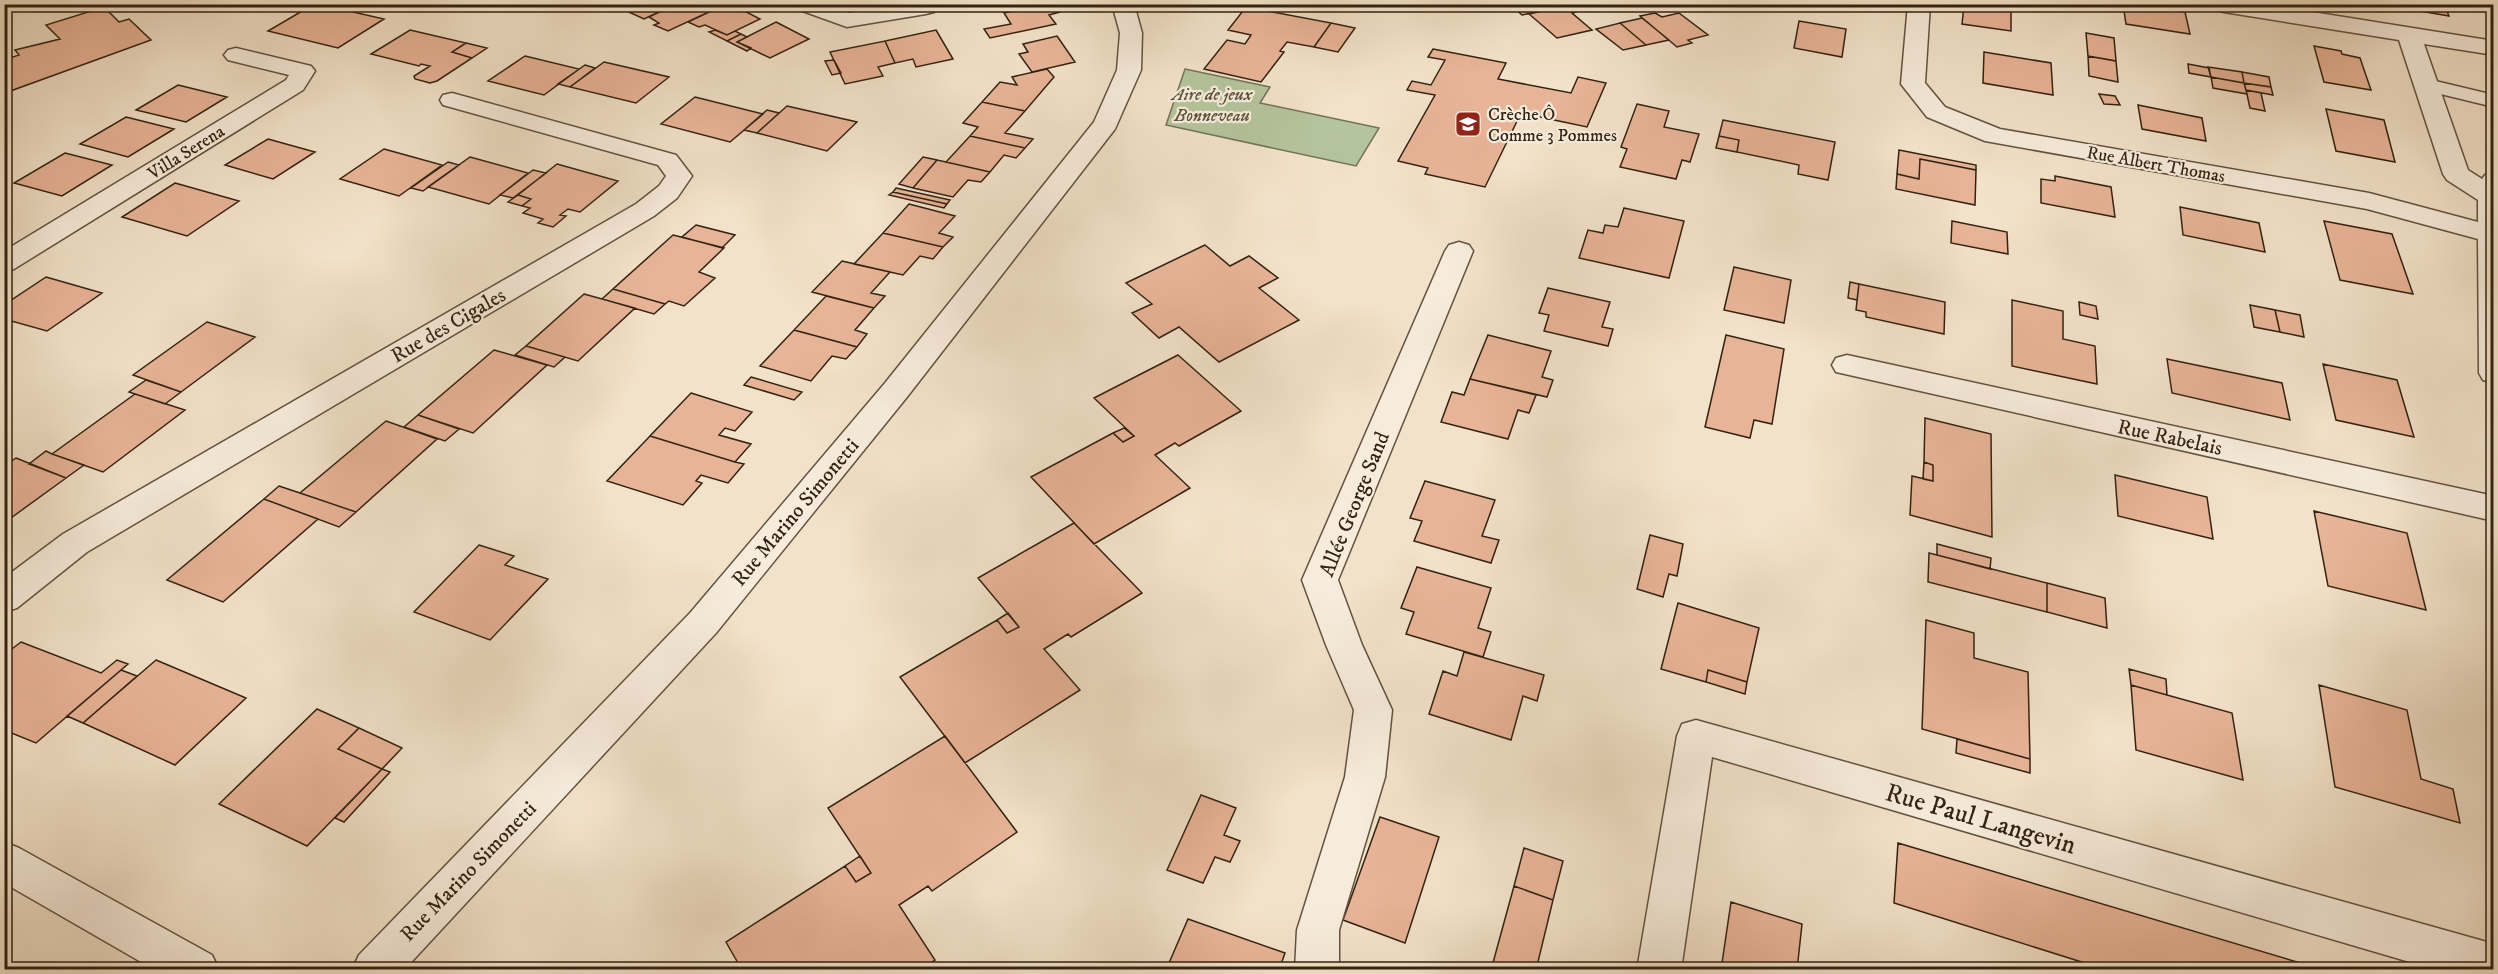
<svg xmlns="http://www.w3.org/2000/svg" width="2498" height="974" viewBox="0 0 2498 974" font-family="'IM FELL DW Pica',serif">
<style>
.green{fill:#b4c49c;stroke:#737357;stroke-width:1.5}
.building{fill:#e8b497;stroke:#322212;stroke-width:1.5}
.lines{fill:none;stroke-linecap:round;stroke-linejoin:round}
.lane-casing{stroke:#625240;stroke-width:3}
.street-casing{stroke:#625240;stroke-width:3}
.lane{fill:#f7ecdc;fill-rule:evenodd}
.street{fill:#f7ecdc;fill-rule:evenodd}
.labels{text-anchor:middle;stroke-width:4.5;stroke-linejoin:round;paint-order:stroke}
.far-park-label{font-size:18px;font-style:italic;fill:#59533b;stroke:#f7ecdc}
.far-poi-label{font-size:18px;fill:#322212;stroke:#f7ecdc;text-anchor:start}
.far-street-label{font-size:18px;fill:#322212;stroke:#f7ecdc}
.street-label{font-size:21px;fill:#322212;stroke:#f7ecdc}
.near-street-label{font-size:26px;fill:#322212;stroke:#f7ecdc}
</style>
<rect width="100%" height="100%" fill="#f2e2c9"/>
<filter id="stains"><feTurbulence type="fractalNoise" baseFrequency=".00333" numOctaves="4"/><feColorMatrix values="0 0 0 0 .2 0 0 0 0 .09 0 0 0 0 .02 0 0 0 .5 -.17"/></filter>
<radialGradient id="worn" r=".72"><stop offset=".6" stop-color="#630" stop-opacity="0"/><stop offset="1" stop-color="#630" stop-opacity=".3"/></radialGradient>
<!-- green -->
<path class="green" d="M1185,69L1270,87L1260,103L1379,128L1356,166L1166,125Z"/>
<!-- building -->
<path class="building" d="M314,4H318L384,19L338,48L268,31Z
M625,4H676L644,19L620,8Z
M676,4L698,7L703,4H726L668,31L654,25L659,23L649,17Z
M726,4H731L760,19L727,35L705,25L699,27L688,22Z
M1007,4H1042L1012,11Z
M1042,4H1054L1060,12L1049,15L1056,24L990,38L984,29L1011,24L1004,13Z
M1496,4H1546L1551,9L1522,15L1514,8Z
M1970,4L2011,5V31L1962,24L1964,6L1970,7Z
M2123,4L2185,12L2190,34L2126,24Z
M2396,4H2444L2449,16L2397,7Z
M1568,5L1576,12L1572,13L1592,30L1557,38L1529,14Z
M104,7L119,22L129,19L151,40L5,93L7,96L4,97V60L19,55L15,50L60,39L46,25Z
M1246,7L1331,23L1314,47L1287,42L1280,51L1284,52L1261,82L1204,69L1227,40L1245,44L1251,35L1228,30Z
M1655,13L1662,17L1679,13L1708,35L1688,40L1692,43L1677,47L1640,16Z
M1642,18L1669,40L1646,45L1620,23Z
M1799,21L1846,29L1842,57L1794,48Z
M776,22L809,39L770,58L737,42Z
M1331,23L1355,28L1338,52L1314,47Z
M1620,23L1646,45L1623,50L1596,29Z
M410,30L466,43L452,52L472,58L437,81L430,83L415,79L414,76L430,66L421,64L419,66L371,54Z
M715,30L727,35L735,31L741,34L727,41L709,32Z
M936,30L953,59L916,67L913,59L895,63L885,41Z
M2086,33L2114,38L2116,61L2088,56Z
M741,34L747,37L737,42L751,48L747,51L727,41Z
M1057,36L1075,62L1032,72L1019,54L1028,52L1023,44Z
M885,41L895,63L878,67L883,76L845,84L830,52Z
M466,43L487,48L472,58L452,52Z
M2314,46L2341,51L2342,54L2360,58L2371,90L2324,82Z
M1433,49L1506,63L1498,79L1571,93L1578,77L1606,83L1587,127L1521,113L1485,187L1425,174L1428,168L1398,161L1435,95L1407,90L1412,81L1431,85L1445,60L1428,57Z
M1984,52L2051,63L2053,95L1983,83Z
M525,56L579,69L544,95L488,81Z
M2088,56L2116,61L2118,82L2089,76Z
M834,60L841,73L832,75L825,61Z
M604,62L669,77L636,103L570,87Z
M2188,64L2209,68L2211,77L2189,73Z
M585,65L595,68L570,87L558,84Z
M2208,67L2242,72L2244,83L2211,77Z
M1047,69L1054,77L1025,111L982,102L1000,82L1017,85L1012,77Z
M2242,72L2269,77L2271,87L2244,83Z
M2211,77L2244,83L2247,94L2213,88Z
M2244,83L2271,87L2273,95L2246,90Z
M178,85L227,97L186,122L136,110Z
M2246,90L2261,93L2265,111L2250,108Z
M2099,94L2115,96L2120,105L2104,104Z
M695,97L763,114L730,142L661,124Z
M982,102L1025,111L1005,133L1033,139L1025,148L970,136L978,127L963,123Z
M1637,104L1669,111L1664,127L1699,134L1690,162L1682,160L1676,179L1620,167L1627,149L1621,147Z
M2138,105L2202,118L2206,141L2142,129Z
M787,106L857,122L827,151L757,133Z
M2326,109L2384,120L2395,162L2336,151Z
M767,110L779,113L757,133L744,130Z
M126,117L174,129L128,157L80,144Z
M1723,120L1835,142L1828,180L1798,174L1799,165L1737,152L1739,140L1719,136Z
M970,136L1025,148L1016,158L1004,155L990,172L946,162Z
M1719,136L1739,140L1737,152L1716,148Z
M268,139L315,152L273,179L225,165Z
M384,149L442,165L399,196L340,179Z
M1899,150L1976,165V170L1920,159L1919,179L1897,174Z
M65,153L112,165L62,196L14,183Z
M470,157L528,173L489,204L428,187Z
M923,157L937,160L913,188L899,184Z
M1920,159L1976,170L1975,205L1896,189L1897,174L1919,179Z
M937,160L946,162L990,172L981,182L968,180L953,197L913,188Z
M448,162L459,165L423,191L411,188Z
M557,164L618,181L580,212L568,209L560,215L566,216L553,227L538,223L543,219L523,213L530,208L522,206L531,199L518,195Z
M533,170L546,173L513,198L500,195Z
M2055,176L2111,187L2115,217L2041,203V179L2055,181Z
M175,183L239,201L187,236L122,217Z
M896,188L950,200L947,204L893,192Z
M893,192L947,204L944,208L889,195Z
M518,195L531,199L522,206L508,202Z
M909,204L955,216L939,233L953,237L943,247L883,233Z
M2180,207L2259,223L2265,252L2183,235Z
M1624,208L1684,221L1669,278L1579,258L1588,230L1603,233L1605,225L1618,227Z
M1952,221L2007,232L2008,254L1951,243Z
M2324,221L2392,234L2413,294L2340,280Z
M696,225L735,235L722,248L682,237Z
M883,233L943,247L933,259L920,256L903,275L854,264Z
M673,235L724,248L699,272L715,278L684,306L669,301L665,304L613,289Z
M1205,245L1230,266L1249,256L1278,278L1259,288L1299,320L1219,362L1179,327L1159,338L1132,313L1152,304L1126,283Z
M842,261L890,272L871,293L885,296L874,308L812,292Z
M1734,267L1791,280L1784,323L1724,310Z
M46,277L102,293L47,331L4,319V305Z
M1850,282L1859,284L1857,300L1848,298Z
M1859,284L1945,302L1944,334L1866,317V312L1856,310Z
M1548,288L1610,302L1602,327L1613,329L1608,346L1544,331L1549,315L1539,313Z
M613,289L665,304L654,314L602,299Z
M584,294L635,308L578,361L526,346Z
M826,296L874,308L855,330L867,334L857,347L794,330Z
M2012,300L2063,311V339L2095,346L2097,384L2012,366Z
M2079,302L2096,306L2098,319L2080,315Z
M2250,305L2275,310L2280,332L2254,327Z
M2275,310L2300,315L2304,337L2280,332Z
M207,322L255,337L181,392L133,375Z
M794,330L857,347L846,359L832,356L811,381L760,366Z
M1488,335L1551,351L1542,377L1553,380L1547,397L1470,379Z
M1726,335L1784,349L1772,424L1754,420L1750,438L1705,427Z
M526,346L565,357L554,367L515,355Z
M494,350L547,365L473,433L418,415Z
M1178,355L1241,411L1179,446L1175,443L1155,455L1190,488L1094,544L1031,477L1113,433L1123,442L1134,436L1094,398Z
M2167,359L2282,383L2290,420L2172,393Z
M2323,364L2397,380L2414,437L2336,420Z
M751,377L802,392L794,400L744,385Z
M1470,379L1536,395L1529,413L1518,410L1508,439L1441,422L1452,392L1464,395Z
M146,380L181,392L165,404L129,392Z
M691,393L752,412L735,431L725,428L719,435L751,444L735,462L650,436Z
M135,394L185,410L103,472L52,454Z
M418,415L459,429L445,441L404,427Z
M1925,418L1991,434L1992,537L1910,515L1912,476L1933,481V465L1924,462Z
M386,421L437,439L356,512L300,493Z
M1124,428L1134,436L1123,442L1113,433Z
M650,436L735,462L744,464L728,483L701,475L696,481L702,483L683,505L607,481Z
M46,451L52,454L84,465L66,478L29,464Z
M16,458L66,478L4,523V466Z
M1924,462L1933,465V481L1923,479Z
M2115,475L2207,497L2213,539L2118,516Z
M1425,481L1495,500L1482,536L1499,540L1491,563L1414,541L1422,521L1410,518Z
M279,486L300,493L356,512L339,527L264,499Z
M264,499L318,519L223,602L167,580Z
M2314,511L2407,533L2426,610L2328,586Z
M1074,523L1142,593L1071,637L1068,634L1044,649L1080,690L965,763L900,677L997,620L1007,633L1019,627L978,578Z
M1650,535L1683,544L1677,576L1669,574L1663,597L1637,589Z
M1937,544L1991,558L1990,569L1937,555Z
M479,545L514,556L505,565L548,579L490,640L414,612Z
M1929,553L2047,583V612L1928,582Z
M1417,567L1491,588L1478,628L1491,632L1483,657L1406,634L1414,612L1401,608Z
M2047,583L2105,598L2107,628L2047,612Z
M1678,603L1759,628L1747,682L1708,670L1706,682L1661,669Z
M1008,613L1019,627L1007,633L997,620Z
M1926,620L1974,633V658L2028,672L2030,759L1922,729Z
M21,642L101,673L117,660L128,664L36,743L4,730V655Z
M1464,652L1544,675L1537,701L1523,696L1511,740L1429,714L1443,671L1457,676Z
M156,660L246,698L175,765L83,723Z
M2129,669L2166,679L2167,695L2131,685Z
M121,670L137,676L83,723L67,716Z
M1708,670L1747,682L1745,694L1706,682Z
M2131,685L2232,713L2243,780L2136,750Z
M2319,685L2407,710L2421,779L2453,789L2460,823L2335,787Z
M317,709L359,728L338,749L382,769L307,846L219,804Z
M359,728L402,748L382,769L338,749Z
M945,736L1017,832L932,891L928,886L899,905L935,960L921,970H742L726,942L845,866L856,882L871,873L828,808Z
M1957,739L2030,759V773L1956,753Z
M382,769L390,772L344,822L335,818Z
M1201,795L1236,808L1224,835L1240,841L1230,862L1215,857L1203,883L1167,870Z
M1380,817L1439,837L1405,943L1343,920Z
M1898,843L2324,970H2107L1894,903Z
M1524,848L1563,861L1553,900L1514,886Z
M860,856L871,873L856,882L845,866Z
M1514,886L1553,900L1536,970H1491Z
M1731,902L1802,924L1797,970H1721Z
M1188,919L1285,953L1279,970H1166Z"/>
<g class="lines">
<defs>
<path id="lane" d="M2427,79L2494,95V107L2420,89L2417,85L2420,81Z"/>
<path id="street" d="M794,4H827L849,13L900,4H935L937,7L934,12L926,14L847,27L797,9Z
M1112,4H1134L1142,33L1141,70L1115,129L907,397L716,633L404,970H352L359,955L690,613L885,383L1094,122L1117,70L1120,33Z
M1908,4H1930L1925,83L1945,107L2000,129L2369,193L2478,222V200L2447,180L2443,174L2399,40L2224,12L2216,10L2213,5L2263,4L2494,41V55L2424,44L2468,170L2482,179L2485,175L2494,173V383L2483,380L2479,373L2478,239L2367,209L1985,141L1927,117L1901,84Z
M236,48L311,66L315,71L303,90L14,269L4,272V251L286,80L289,75L228,60L224,55L228,50Z
M452,93L676,155L692,176L677,198L654,216L87,552L17,608L4,612V578L63,534L636,204L659,186L666,176L658,165L443,105L440,100L443,95Z
M1459,242L1469,245L1473,251L1338,580L1362,645L1392,710L1385,777L1339,930V970H1295L1297,930L1345,777L1354,710L1326,645L1302,580L1445,251L1449,245Z
M1847,355L2494,496V521L1836,372L1832,365L1836,358Z
M1696,720L2494,944V970H2437L1712,757L1681,970H1637L1677,736L1682,724Z
M4,842L19,848L212,955L219,970H155L4,883Z"/>
</defs>
<!-- lane casing -->
<use href="#lane" class="lane-casing"/>
<!-- street casing -->
<use href="#street" class="street-casing"/>
<!-- lane -->
<use href="#lane" class="lane"/>
<!-- street -->
<use href="#street" class="street"/>
</g>
<!-- icons -->
<defs>
<symbol id="school-square" viewBox="-11 -11 22 22"><rect x="-9" y="-9" width="18" height="18" rx="4" fill="#8f2418" stroke="#f7ecdc"/><path d="M0-5L7-2L0 1L-7-2ZM-4 1L0 2.5L4 1V4Q0 6-4 4Z" fill="#fff"/></symbol>
</defs>
<g fill-rule="evenodd">
<use href="#school-square" x="1453" y="109" width="30" height="30"/>
</g>
<g class="labels">
<!-- far-park labels -->
<g class="far-park-label">
<text x="1212" y="100">Aire de jeux<tspan x="1212" dy="21">Bonneveau</tspan></text>
</g>
<!-- far-poi labels -->
<g class="far-poi-label">
<text x="1488" y="120">Crèche Ô<tspan x="1488" dy="21">Comme 3 Pommes</tspan></text>
</g>
<!-- far-street labels -->
<g class="far-street-label">
<text transform="translate(186 152) rotate(-32)" y="6">Villa Serena</text>
<text transform="translate(2156 164) rotate(10)" y="6">Rue Albert Thomas</text>
</g>
<!-- street labels -->
<g class="street-label">
<text transform="translate(448 325) rotate(-30)" y="7">Rue des Cigales</text>
<text transform="translate(2170 437) rotate(12)" y="7">Rue Rabelais</text>
<text transform="translate(1354 504) rotate(-68)" y="7">Allée George Sand</text>
<text transform="translate(795 512) rotate(-50)" y="7">Rue Marino Simonetti</text>
<text transform="translate(468 871) rotate(-46)" y="7">Rue Marino Simonetti</text>
</g>
<!-- near-street labels -->
<g class="near-street-label">
<text transform="translate(1981 818) rotate(16)" y="9">Rue Paul Langevin</text>
</g>
</g>
<!-- margin -->
<rect width="2498" height="974" fill="none" stroke="#f2e2c9" stroke-width="24"/>
<rect x="6" y="6" width="2486" height="962" fill="none" stroke="#322212" stroke-width="3"/>
<rect x="12" y="12" width="2474" height="950" fill="none" stroke="#322212" stroke-width="1.5"/>
<rect width="100%" height="100%" filter="url(#stains)"/>
<rect width="100%" height="100%" fill="url(#worn)"/>
</svg>
